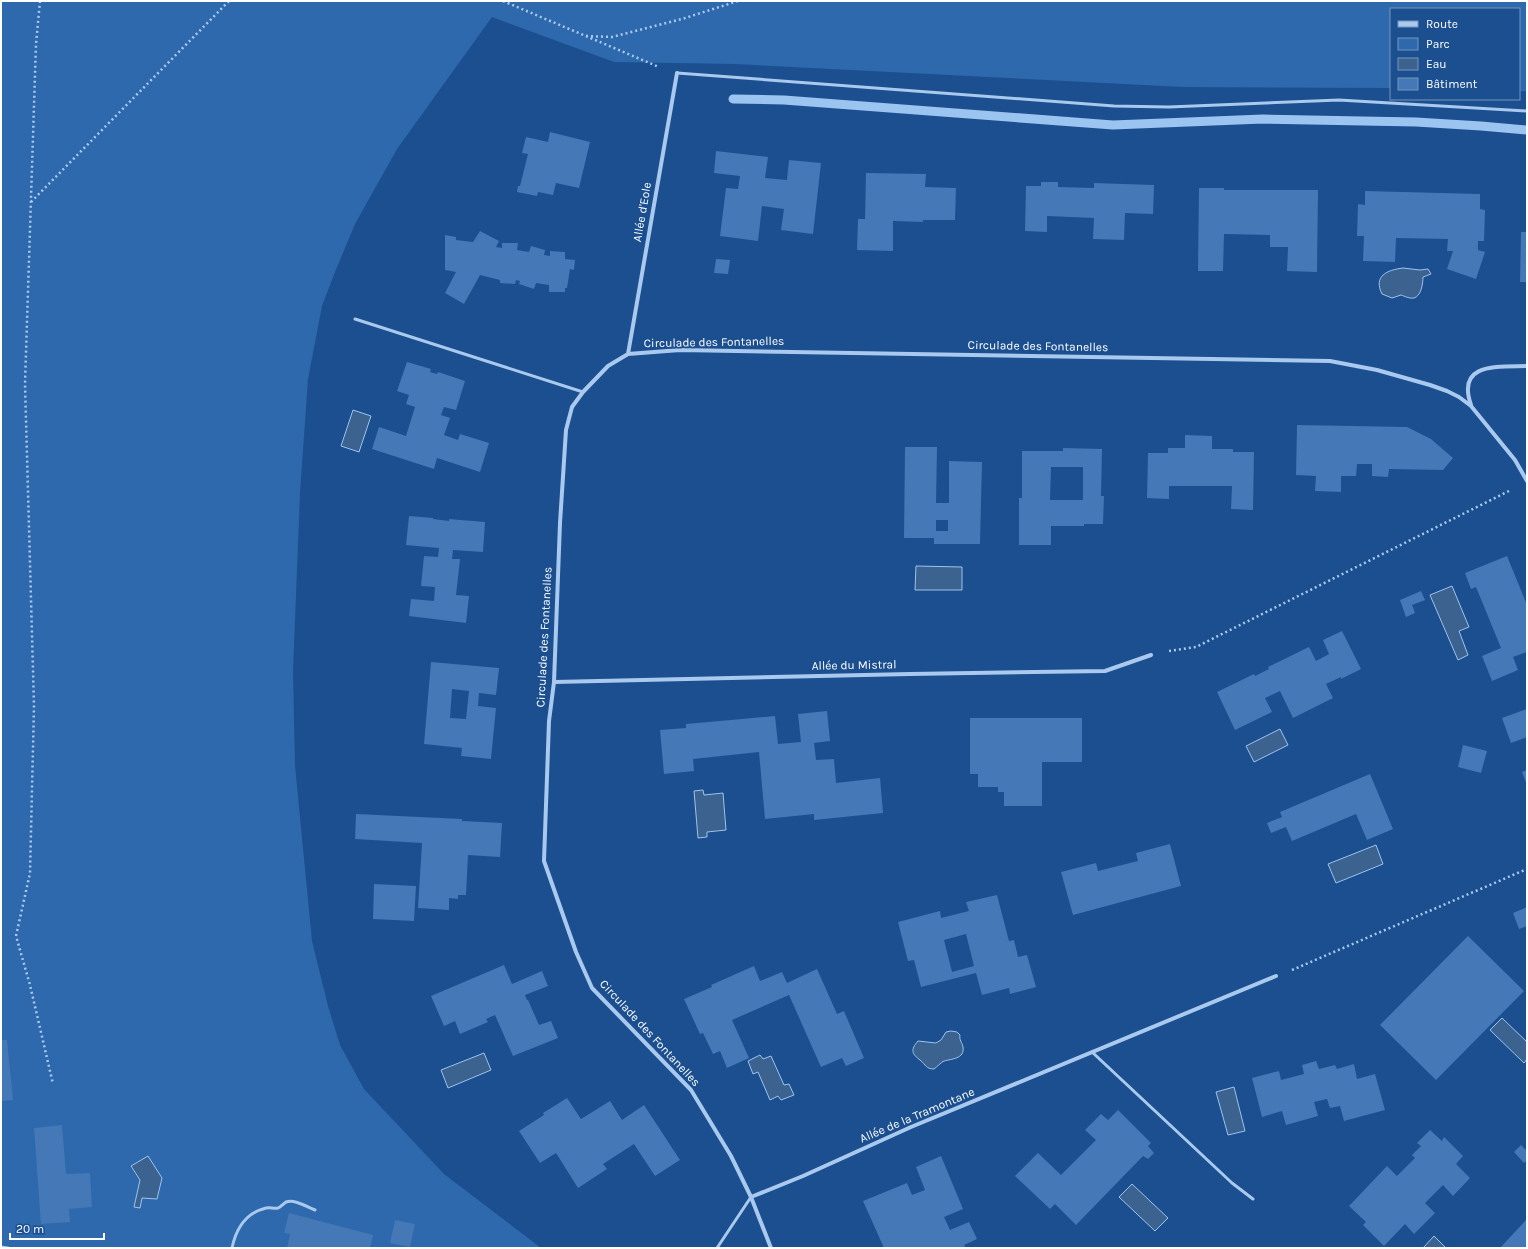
<svg xmlns="http://www.w3.org/2000/svg" width="1528" height="1249" viewBox="0 0 1528 1249" font-family="Karla,sans-serif">
<style>
.green{fill:#2e69ad}
.water{fill:#3c6290;stroke:#9cc4f0}
.lines{fill:none;stroke-linecap:round;stroke-linejoin:round}
.stream{stroke:#9cc4f0;stroke-width:9}
.building{fill:#4478b7;fill-rule:evenodd}
.path{stroke:#a9c9ee;stroke-width:2.5;stroke-dasharray:2 3;stroke-linecap:butt}
.service{stroke:#a9c9ee;stroke-width:3}
.minor{stroke:#a9c9ee;stroke-width:4}
.labels{text-anchor:middle;stroke-width:3.5;stroke-linejoin:round;paint-order:stroke}
.street-label{font-size:12px;fill:#fff;stroke:#1b4f8f}
</style>
<rect width="100%" height="100%" fill="#1b4f8f"/>
<!-- green -->
<path class="green" d="M1,1H1527V91H1519V9H1391V88L1183,87L734,64L614,62L492,17L397,149L355,224L335,272L322,306L308,379L300,493L293,671L295,766L312,941L328,1006L340,1045L364,1089L444,1174L541,1248H1Z"/>
<!-- water -->
<path class="water" d="M1403,268L1420,270L1428,269L1431,274L1423,277C1423,284 1421,296 1414,298C1410,299 1404,296 1401,295L1392,298L1382,294C1373,276 1387,270 1403,268Z
M353,410L371,416L359,452L341,446Z
M916,566L962,567V590H915Z
M1452,586L1469,627L1459,631L1468,655L1458,660L1430,595Z
M1280,729L1288,745L1254,762L1246,746Z
M703,790L704,795L723,793L726,830L707,832V837L698,838L694,791Z
M1376,845L1383,864L1336,883L1328,864Z
M1502,1018L1527,1042V1059L1524,1063L1490,1030Z
M951,1031L957,1032L960,1035C959,1040 962,1042 963,1047C965,1059 951,1059 944,1061C940,1063 937,1067 934,1069C926,1069 926,1065 920,1060C912,1054 910,1050 918,1041L936,1043L941,1040L946,1032Z
M484,1053L491,1070L448,1088L441,1070Z
M760,1055L763,1059L771,1056L784,1085L789,1084L794,1095L781,1100L778,1096L770,1100L758,1072L753,1074L748,1061Z
M1234,1087L1245,1131L1228,1135L1216,1092Z
M148,1156L162,1178L157,1199L142,1198L140,1208L134,1207L140,1180L131,1166Z
M1132,1184L1168,1218L1155,1231L1119,1197Z
M1434,1236L1446,1248H1423Z"/>
<g class="lines">
<!-- stream -->
<path class="stream" d="M733,99L784,100L1113,125L1263,119L1416,122L1481,126L1527,130"/>
</g>
<!-- building -->
<path class="building" d="M550,132L590,142L579,188L556,183L553,195L538,192L537,196L517,192L518,186H520L528,154L522,153L526,137L548,142Z
M716,151L768,157L765,178L787,180L789,160L821,163L813,234L781,230L784,209L762,206L758,241L720,236L726,188L738,189L740,176L714,173Z
M866,173L926,174L925,187L956,188L955,220H923V222L893,221V251L857,250L858,219H865Z
M1041,182H1058V187L1094,188V183L1154,185L1153,214L1125,213L1124,240L1093,239L1094,218L1047,216V232L1025,231L1026,186H1041Z
M1199,188H1224V190H1318L1317,272L1287,271L1288,247H1270V235L1224,234L1223,271H1198Z
M1365,191L1480,194V209L1485,210L1484,241H1478V250L1485,252L1476,279L1447,269L1453,251H1447L1448,239L1396,238L1395,262L1363,261L1364,236H1357L1358,204L1365,205Z
M480,231L499,241L496,247L502,248V243H518L517,250L529,252L531,246L545,250L544,255L550,256V251L565,252V259L575,260L574,270L570,269L567,288H565V292H549V285L536,283L534,289L519,284L520,281L516,280L515,284L500,283V280L480,275L464,304L445,293L456,272L445,270V235L456,237V240L473,242Z
M1521,232H1527V282H1520Z
M716,259L730,260L728,274L714,273Z
M407,362L431,369L430,372L437,374L438,372L465,381L456,410L444,407L441,415L450,418L444,435L458,440L460,434L489,443L480,472L437,458L434,469L372,449L379,427L406,436L415,407L406,404L409,395L397,391Z
M1297,425L1407,427L1431,439L1453,458L1443,470L1389,469L1388,477L1372,476V464H1357L1356,476H1341V492L1315,491L1316,476L1296,475Z
M1185,435L1212,436V449H1233V452H1254L1253,510L1231,509L1232,486H1169V499L1147,498L1148,453H1168V448H1185Z
M905,447H937L936,503H949V461L982,462L980,544H934V538H904ZM936,520H948V531H936Z
M1063,448L1102,449L1101,496H1104L1103,524H1084V526H1051V545H1019V498H1022V451H1063ZM1051,467H1083V500H1050Z
M409,516L433,518V519L449,521V519L485,522L483,552L453,550L452,559H460L456,595L469,596L466,623L409,616L411,599L434,601L435,587L421,586L424,556L438,557L439,548L406,545Z
M1507,556L1527,605V652L1513,657L1518,670L1492,681L1482,656L1501,648L1476,587L1471,589L1465,573Z
M1421,591L1425,600L1412,605L1415,613L1406,617L1400,600Z
M1342,631L1361,669L1341,679V677L1326,684L1333,698L1293,718L1280,691L1265,698L1272,712L1235,730L1217,692L1254,674L1255,676L1269,669L1268,667L1309,647L1316,661L1329,654L1323,640Z
M431,662L499,668L496,695L479,693L478,706L496,708L491,759L461,756L462,748L424,744ZM452,689L469,691L466,719L450,718Z
M1527,709V737L1511,743L1502,718Z
M827,711L830,741L814,743L816,760L834,759L836,783L880,778L883,813L814,820V814L765,819L759,752L693,759L694,771L664,774L660,730L686,728V724L775,716L778,744L801,742L798,714Z
M970,718H1082V762H1042V806H1004V792H998V787H978V774H970Z
M1463,745L1487,751L1481,773L1458,767Z
M1527,770V785L1522,772Z
M1370,774L1393,829L1367,840L1356,814L1292,841L1286,827L1271,833L1267,823L1282,817L1280,812Z
M356,814L462,819V821L502,823L500,857L468,855L466,895H458V899L449,898V910L418,908L422,843L355,839Z
M1170,844L1181,886L1073,915L1061,872L1096,863L1098,871L1138,861L1136,853Z
M374,884L416,886L414,921L373,919Z
M997,895L1009,941L1014,940L1018,957L1027,955L1036,987L1010,994L1009,988L982,995L976,973L921,987L914,960L908,961L898,922L940,911L941,918L969,911L966,902ZM966,934L974,966L952,972L944,940Z
M1527,907V926L1519,929L1513,913Z
M1468,936L1524,991L1436,1080L1380,1025Z
M504,965L512,984L542,971L548,986L525,995L527,1000H528L539,1025L551,1021L558,1038L513,1056L495,1015L486,1019L488,1022L460,1034L455,1021L444,1026L431,996Z
M754,966L760,981L782,972L787,983L817,969L837,1014L844,1011L864,1058L846,1066L842,1058L821,1067L789,995L732,1020L749,1058L727,1068L720,1051L713,1054L703,1033L700,1034L684,999L712,987L711,985Z
M1,1040H7L13,1100L1,1101Z
M1316,1061L1319,1069L1335,1065L1337,1069L1354,1064L1357,1079L1375,1074L1385,1110L1344,1121L1340,1106L1330,1108L1327,1099L1314,1102L1318,1116L1286,1125L1282,1111L1262,1117L1252,1078L1279,1071L1281,1080L1304,1074L1302,1065Z
M567,1098L581,1119L610,1101L622,1120L644,1105L680,1160L655,1176L634,1144L603,1164L607,1169L578,1188L556,1153L540,1163L519,1131L544,1115L543,1113Z
M1118,1110L1151,1143L1148,1146L1154,1153L1148,1159L1143,1156L1076,1225L1055,1204L1050,1209L1015,1176L1038,1153L1061,1175L1096,1140L1085,1130L1101,1114L1108,1120Z
M62,1125L66,1174L90,1173L92,1207L69,1209L70,1222L41,1224L34,1128Z
M1430,1130L1442,1141L1444,1137L1463,1156L1456,1164L1470,1178L1453,1196L1443,1185L1425,1203L1435,1213L1414,1234L1405,1224L1384,1246L1363,1225L1366,1222L1349,1206L1387,1166L1397,1176L1415,1158L1412,1155L1421,1146L1417,1143Z
M1521,1145L1527,1151V1160L1524,1163L1514,1152Z
M941,1156L963,1209L944,1217L950,1230L969,1222L977,1239L964,1245L966,1248H884L863,1201L907,1183L912,1195L925,1190L916,1167Z
M289,1213L373,1235L370,1248H287L290,1234L284,1233Z
M1527,1219V1248H1500Z
M395,1220L415,1224L410,1247L390,1243Z"/>
<g class="lines">
<!-- path -->
<path class="path" d="M40,1L36,44L25,384L34,706L30,873L16,936L30,985L53,1084
M503,1L659,67
M586,36L612,37L682,19L738,1
M31,202L229,1
M1169,651L1196,647L1511,490
M1292,970L1527,869"/>
<!-- service -->
<path class="service" d="M677,73L1114,106L1169,107L1339,100L1527,111
M355,319L583,392
M1092,1052L1232,1183L1253,1199
M1,1247L8,1248
M232,1248C236,1229 245,1213 266,1208C270,1207 274,1209 278,1208C281,1207 283,1204 286,1202C295,1199 307,1207 315,1210
M717,1248L751,1197"/>
<!-- minor -->
<path class="minor" d="M628,354L677,73
M1471,405C1456,362 1498,367 1527,366
M554,682L910,674L1105,671L1151,655
M751,1197L803,1176L911,1127L1276,976
M771,1248L751,1197L731,1156L691,1090L592,988L576,952L544,861L549,721L554,682L560,523L566,430L572,407L583,392L608,366L628,354L680,350L1330,361L1377,370L1430,385L1447,391L1459,397L1471,406L1515,460L1527,481"/>
</g>
<g class="labels">
<!-- street labels -->
<g class="street-label">
<text transform="translate(642 212) rotate(-80)" y="4">Allée d'Eole</text>
<text transform="translate(714 342) rotate(-1)" y="4">Circulade des Fontanelles</text>
<text transform="translate(1038 346) rotate(1)" y="4">Circulade des Fontanelles</text>
<text transform="translate(544 637) rotate(-87)" y="4">Circulade des Fontanelles</text>
<text transform="translate(854 665) rotate(-1)" y="4">Allée du Mistral</text>
<text transform="translate(650 1033) rotate(47)" y="4">Circulade des Fontanelles</text>
<text transform="translate(917 1115) rotate(-23)" y="4">Allée de la Tramontane</text>
</g>
</g>
<!-- border -->
<rect width="1528" height="1249" fill="none" stroke="#ffffff" stroke-width="4"/>
<!-- legend -->
<rect x="1390" y="8" width="130" height="92" fill="#1b4f8f" stroke="#7695bc"/>
<rect x="1398" y="21" width="20" height="6" fill="#a9c9ee" stroke="#7695bc"/>
<text x="1426" y="28" font-size="12" fill="#ffffff">Route</text>
<rect x="1398" y="38" width="20" height="12" fill="#2e69ad" stroke="#7695bc"/>
<text x="1426" y="48" font-size="12" fill="#ffffff">Parc</text>
<rect x="1398" y="58" width="20" height="12" fill="#3c6290" stroke="#7695bc"/>
<text x="1426" y="68" font-size="12" fill="#ffffff">Eau</text>
<rect x="1398" y="78" width="20" height="12" fill="#4478b7" stroke="#7695bc"/>
<text x="1426" y="88" font-size="12" fill="#ffffff">Bâtiment</text>
<!-- scale -->
<path d="M10 1233v6h94v-6" fill="none" stroke="#ffffff" stroke-width="2"/>
<text x="16" y="1233" font-size="12" fill="#ffffff" stroke="#1b4f8f" stroke-width="3" paint-order="stroke">20 m</text>
</svg>
